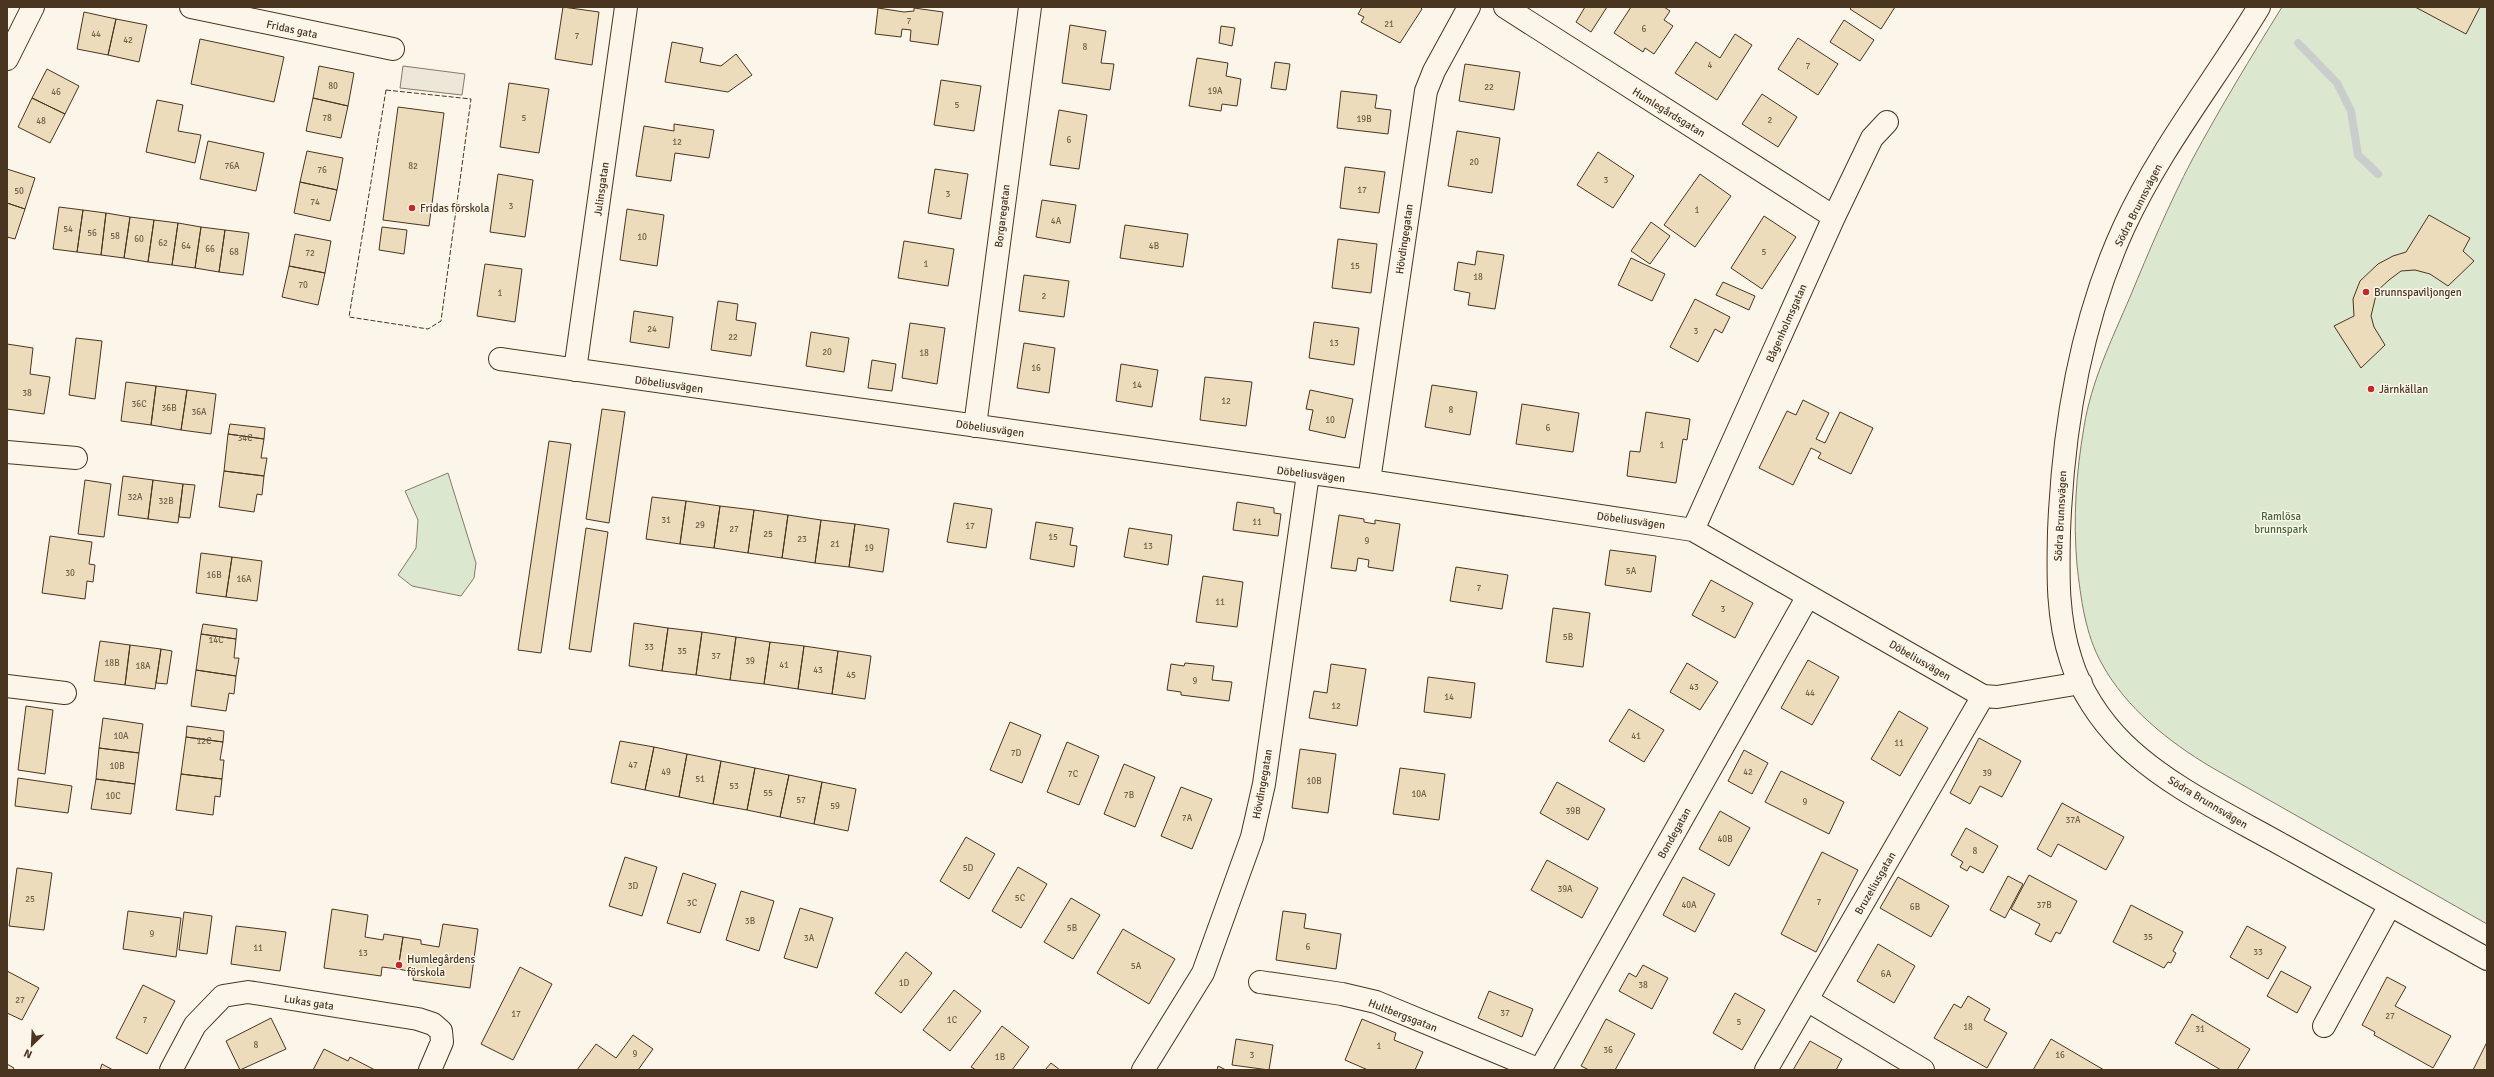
<svg xmlns="http://www.w3.org/2000/svg" width="2494" height="1077" viewBox="0 0 2494 1077" font-family="Signika,sans-serif">
<style>
.green{fill:#dce7d0;stroke:#887966}
.parking{fill:#ede7d9;stroke:#887966}
.lines{fill:none;stroke-linecap:round;stroke-linejoin:round}
.stream{stroke:#c9cecd;stroke-width:8}
.building{fill:#ecdcbc;stroke:#4a3520}
.minor-casing{stroke:#4a3520;stroke-width:24}
.minor{stroke:#fbf6e9;stroke-width:22}
.fence{stroke:#4a3520;stroke-width:1;stroke-dasharray:5 2;stroke-linecap:butt}
.poi-dot{fill:#c62828;stroke:#fbf6e9;stroke-width:1.5}
.labels{text-anchor:middle;stroke-width:3;stroke-linejoin:round;paint-order:stroke}
.number-label{font-size:9px;fill:#725f47}
.street-label{font-size:11px;fill:#4a3520;stroke:#fbf6e9}
.poi-label{font-size:11px;fill:#4a3520;stroke:#fbf6e9;text-anchor:start}
.park-label{font-size:11px;fill:#436837;stroke:#fbf6e9}
</style>
<rect width="100%" height="100%" fill="#fbf6e9"/>
<!-- green -->
<path class="green" d="M2282,7H2487V924L2211,767C2169,742 2126,708 2102,664C2085,634 2081,599 2077,565C2073,519 2076,473 2084,427C2091,382 2112,339 2130,297C2149,251 2169,204 2192,160C2220,108 2251,57 2282,7Z
M448,473L476,563L474,578L461,596L412,586L398,575L416,548L418,520L405,491Z"/>
<!-- parking -->
<path class="parking" d="M403,66L465,74L462,95L400,88Z"/>
<g class="lines">
<!-- stream -->
<path class="stream" d="M2298,43L2337,83L2351,111L2358,155L2378,174"/>
</g>
<!-- building -->
<path class="building" d="M563,7L599,12L592,65L555,59Z
M1362,7H1420L1422,9L1400,43L1361,22L1364,17L1358,14Z
M1585,7H1607L1591,32L1576,22Z
M1631,7H1664L1670,11L1664,20L1673,26L1654,54L1645,48L1643,52L1614,33Z
M1852,7H1895L1881,29L1850,9Z
M2415,7H2480L2466,34Z
M878,8L904,12L914,11V8L943,12L938,45L910,41L911,30L902,29L901,37L875,34Z
M84,12L116,19L108,55L77,49Z
M116,19L147,25L139,62L108,55Z
M1844,20L1874,40L1860,61L1830,42Z
M1070,25L1106,31L1101,63L1114,64L1110,90L1062,83Z
M1221,26L1235,28L1232,46L1219,43Z
M1735,34L1752,45L1717,100L1675,73L1696,42L1720,58Z
M1798,38L1838,64L1818,95L1778,69Z
M200,39L284,57L274,102L191,84Z
M672,42L703,48L700,62L721,66L736,54L752,75L728,92L665,82Z
M1197,58L1228,63L1226,76L1241,79L1237,106L1222,104L1221,111L1189,106Z
M1275,62L1290,64L1286,90L1271,88Z
M1465,64L1520,72L1514,110L1459,101Z
M319,66L354,73L348,106L313,98Z
M47,69L79,86L65,114L32,98Z
M941,80L981,86L974,131L934,125Z
M509,83L549,89L539,153L500,147Z
M1341,91L1377,95L1375,108L1391,110L1388,134L1337,128Z
M1762,94L1797,117L1778,147L1742,124Z
M32,98L65,114L50,143L18,127Z
M313,98L348,106L341,138L306,131Z
M157,100L183,105L178,131L201,135L195,163L146,152Z
M398,107L444,113L429,226L383,220Z
M1059,110L1087,115L1079,169L1050,165Z
M674,124L714,130L709,158L675,153L671,181L636,176L644,126L674,131Z
M1457,131L1500,138L1492,193L1448,186Z
M208,141L264,153L256,191L200,179Z
M307,151L343,158L337,190L300,182Z
M1598,152L1634,176L1613,208L1577,185Z
M1345,167L1385,172L1379,213L1340,208Z
M7,169L35,178L25,209L7,203Z
M935,169L968,174L961,219L928,213Z
M498,174L533,180L525,237L490,232Z
M1700,174L1731,196L1695,247L1664,225Z
M300,182L337,190L330,221L294,213Z
M1042,200L1076,205L1070,243L1036,237Z
M7,203L25,209L15,239L7,237Z
M59,207L83,210L77,252L53,249Z
M627,209L664,215L657,266L620,260Z
M83,210L106,213L101,255L77,252Z
M106,213L130,217L124,258L101,255Z
M2429,215L2470,238L2463,251L2474,261L2448,286L2430,274L2415,270L2401,271L2389,280L2377,291L2371,316L2374,327L2385,345L2361,368L2334,326L2354,316L2353,299L2360,281L2378,264L2393,256L2406,252Z
M1764,216L1796,237L1762,289L1731,268Z
M130,217L154,220L148,262L124,258Z
M154,220L178,223L172,265L148,262Z
M1651,222L1670,236L1650,264L1631,251Z
M178,223L201,227L195,268L172,265Z
M1125,225L1188,234L1183,267L1120,258Z
M201,227L225,230L219,272L195,268Z
M382,227L407,230L404,254L379,250Z
M225,230L249,233L243,275L219,272Z
M295,234L331,241L325,273L289,266Z
M1338,239L1377,244L1371,293L1332,288Z
M904,241L954,249L948,286L898,278Z
M1477,251L1504,255L1495,309L1468,305L1470,293L1454,290L1458,262L1475,265Z
M1631,258L1665,274L1652,301L1618,285Z
M485,264L522,269L515,322L477,316Z
M289,266L325,273L318,305L282,297Z
M1024,275L1069,281L1064,317L1019,311Z
M1723,282L1755,296L1749,310L1716,295Z
M1695,299L1730,317L1722,333L1715,329L1698,362L1670,347Z
M718,301L738,304L736,320L756,323L751,356L711,350Z
M634,311L673,317L669,348L630,342Z
M1314,322L1359,328L1354,365L1309,358Z
M910,323L945,328L937,384L902,378Z
M811,332L849,338L844,372L806,366Z
M76,338L102,341L95,399L69,395Z
M1024,343L1055,348L1049,393L1017,388Z
M7,344L33,348L30,374L50,377L44,414L7,409Z
M872,360L896,364L892,391L868,388Z
M1121,364L1158,370L1152,407L1116,401Z
M1205,377L1252,382L1246,426L1200,420Z
M126,382L156,386L151,425L121,421Z
M1432,385L1477,392L1470,435L1425,427Z
M156,386L187,390L181,430L151,425Z
M187,390L216,394L211,434L181,430Z
M1310,390L1353,399L1345,438L1309,430L1313,410L1306,409Z
M1803,400L1829,413L1816,439L1825,443L1840,412L1873,428L1851,474L1818,458L1821,453L1811,448L1793,485L1759,468L1787,411L1796,415Z
M1522,404L1579,413L1573,452L1516,444Z
M602,409L625,412L609,523L586,519Z
M1646,412L1690,419L1687,440L1683,439L1676,483L1627,476L1630,451L1640,452Z
M230,424L265,428L264,439L228,434Z
M228,434L264,439L261,458H267L264,476L224,471Z
M549,441L571,444L541,653L518,650Z
M224,471L264,476L262,495L257,494L254,512L219,507Z
M123,476L153,480L148,519L118,515Z
M85,480L111,484L104,537L78,534Z
M153,480L183,484L178,523L148,519Z
M183,484L195,485L190,518L179,517Z
M652,497L686,501L680,544L646,539Z
M686,501L720,506L714,548L680,544Z
M1237,502L1274,508V513L1281,514L1278,536L1233,530Z
M954,503L992,509L986,548L947,542Z
M720,506L754,510L748,553L714,548Z
M754,510L788,515L782,558L748,553Z
M788,515L821,520L815,563L782,558Z
M1339,515L1364,519V522L1375,524V520L1400,524L1393,571L1368,567L1369,560L1358,558L1356,571L1331,568Z
M821,520L855,524L849,567L815,563Z
M1036,522L1073,528L1070,545L1077,546L1074,567L1030,559Z
M855,524L889,529L883,572L849,567Z
M586,528L608,532L591,652L569,649Z
M1129,528L1172,535L1168,565L1124,557Z
M50,536L92,542L89,564L95,565L93,582L87,581L85,599L42,593Z
M1610,550L1656,556L1651,592L1605,585Z
M201,553L232,557L226,597L196,593Z
M232,557L262,561L257,601L226,597Z
M1456,567L1508,575L1502,609L1450,601Z
M1203,576L1243,582L1237,627L1196,622Z
M1711,580L1753,603L1735,638L1692,615Z
M1553,608L1590,613L1583,667L1546,662Z
M634,623L668,628L662,671L629,666Z
M203,624L237,629L236,639L201,634Z
M668,628L702,632L696,675L662,671Z
M702,632L736,637L730,680L696,675Z
M201,634L236,639L234,658H239L236,676L196,670Z
M736,637L770,642L764,684L730,680Z
M100,641L130,645L125,685L94,681Z
M770,642L804,646L798,689L764,684Z
M130,645L161,649L155,689L125,685Z
M804,646L838,651L832,694L798,689Z
M161,649L172,651L167,684L156,683Z
M838,651L871,656L865,699L832,694Z
M1808,660L1839,677L1812,725L1781,708Z
M1185,663L1214,666L1212,680L1232,682L1229,701L1181,695V692L1167,690L1171,664L1184,666Z
M1687,663L1718,682L1700,710L1670,692Z
M1331,664L1366,669L1357,726L1309,718L1314,691L1327,693Z
M196,670L236,676L234,694L229,693L226,711L191,706Z
M1428,677L1475,683L1471,718L1424,712Z
M26,706L53,710L45,774L18,770Z
M1629,709L1664,730L1644,762L1609,741Z
M1899,711L1928,728L1900,776L1871,759Z
M103,718L143,724L139,753L99,748Z
M1010,722L1041,735L1022,783L990,770Z
M187,726L224,731L223,742L186,737Z
M186,737L223,742L220,760H224L222,779L181,774Z
M1979,738L2021,761L2002,797L1980,786L1970,804L1950,793Z
M620,741L654,747L645,790L611,783Z
M1067,742L1099,756L1079,805L1047,792Z
M654,747L687,754L679,797L645,790Z
M99,748L139,753L135,784L96,779Z
M1300,749L1336,754L1328,813L1292,808Z
M1744,750L1768,763L1752,794L1728,781Z
M687,754L721,761L713,804L679,797Z
M721,761L755,768L747,810L713,804Z
M1124,764L1155,777L1135,827L1104,814Z
M755,768L789,775L780,817L747,810Z
M1400,768L1445,774L1439,820L1393,814Z
M1781,771L1844,802L1829,834L1765,802Z
M181,774L222,779L220,797L215,796L213,815L176,810Z
M789,775L822,782L814,824L780,817Z
M18,778L72,786L68,813L15,806Z
M96,779L135,784L131,814L91,809Z
M822,782L856,789L848,831L814,824Z
M1557,782L1605,809L1588,840L1540,813Z
M1181,787L1212,799L1192,849L1161,836Z
M2062,803L2124,837L2106,870L2058,844L2051,857L2037,849Z
M1720,811L1750,828L1729,866L1699,849Z
M1966,828L1998,846L1983,873L1970,866L1967,871L1960,867L1963,862L1951,855Z
M966,837L995,854L969,899L940,881Z
M1822,852L1858,870L1816,952L1781,934Z
M625,857L657,867L642,916L609,906Z
M1547,860L1598,888L1582,918L1531,890Z
M1018,867L1047,884L1021,928L992,911Z
M17,868L52,873L44,930L9,926Z
M683,873L716,884L700,933L667,923Z
M2029,875L2077,901L2060,934L2056,932L2051,942L2035,934L2040,924L2011,909Z
M2008,876L2023,884L2005,918L1990,910Z
M1683,877L1715,894L1695,932L1663,915Z
M1898,877L1949,906L1931,937L1880,908Z
M741,891L774,901L759,951L726,940Z
M1071,898L1100,915L1073,959L1044,942Z
M2131,905L2183,932L2173,951L2176,953L2171,963L2168,962L2164,968L2113,942Z
M800,908L833,918L817,968L784,958Z
M332,909L368,915L365,937L383,940L384,934L403,937L398,969L382,967L381,976L324,968Z
M128,911L181,918L176,957L123,949Z
M1283,911L1306,914L1304,928L1341,934L1336,969L1276,960Z
M184,912L212,916L207,954L179,950Z
M443,924L478,929L470,988L413,980L414,972L398,969L403,937L421,940V944L439,947Z
M236,926L286,932L280,971L231,964Z
M2247,926L2286,947L2268,979L2230,957Z
M1123,929L1175,959L1149,1004L1097,973Z
M1878,944L1915,966L1894,1003L1857,981Z
M906,952L932,973L901,1013L875,993Z
M1643,965L1668,978L1652,1009L1619,991L1629,973L1636,977Z
M520,967L552,984L513,1060L481,1044Z
M7,971L39,988L22,1020L7,1013Z
M2281,971L2311,987L2297,1013L2267,996Z
M2387,977L2406,987L2395,1006L2451,1036L2433,1068L2374,1035L2375,1032L2362,1025Z
M143,985L175,1001L147,1054L116,1038Z
M954,990L981,1011L950,1051L923,1030Z
M1489,991L1533,1009L1522,1037L1478,1018Z
M1735,993L1765,1010L1742,1050L1713,1033Z
M1968,996L1990,1009L1984,1020L2007,1033L1987,1068L1934,1038L1954,1004L1961,1008Z
M2192,1014L2250,1049L2237,1070H2221L2175,1043Z
M271,1018L286,1049L240,1070L226,1041Z
M1362,1019L1396,1033L1394,1040L1423,1052L1415,1070H1368L1345,1060Z
M1606,1019L1635,1034L1615,1070H1589L1581,1066Z
M1002,1026L1029,1047L1012,1070H976L971,1067Z
M633,1035L653,1049L638,1070H577L596,1044L616,1058Z
M1236,1039L1273,1045L1269,1070L1232,1065Z
M2051,1039L2104,1070H2033Z
M1810,1041L1842,1059L1836,1070H1793Z
M2487,1042V1070H2473Z
M324,1049L348,1061L350,1057L375,1070H313Z
M1051,1063L1060,1070H1045Z
M7,1064L14,1068L13,1070H7Z
M102,1064L113,1070H100Z
M1218,1066L1226,1070H1217Z"/>
<g class="lines">
<defs>
<path id="minor" d="M191,7L393,49
M1505,7L1834,217
M2259,7C2215,80 2160,149 2124,227C2080,323 2063,427 2059,532C2058,575 2057,618 2071,660C2080,690 2100,720 2123,743C2166,785 2225,813 2277,842C2347,881 2417,920 2487,959
M7,59L33,7
M500,359L1369,481L1693,530L1983,696L1997,697L2081,683
M575,370L626,7
M975,426L1030,7
M7,452L76,458
M1369,481L1426,91L1434,71L1469,7
M1693,530L1834,217L1872,138L1887,122
M7,686L65,693
M1260,982L1342,994L1376,1002L1540,1070
M1807,1000L1923,1070
M2324,1026L2390,905
M171,1070L195,1025L223,996L248,992L418,1019L433,1024L441,1031L442,1042L430,1070
M1143,1070L1203,973L1252,837L1264,784L1308,474
M1540,1070L1808,596
M1766,1070L1983,696"/>
</defs>
<!-- minor casing -->
<use href="#minor" class="minor-casing"/>
<!-- minor -->
<use href="#minor" class="minor"/>
<!-- fence -->
<path class="fence" d="M386,90L471,99L441,321L428,329L349,317Z"/>
</g>
<!-- markers -->
<g class="poi-dot">
<circle cx="412" cy="208" r="4"/>
<circle cx="2366" cy="292" r="4"/>
<circle cx="2371" cy="389" r="4"/>
<circle cx="399" cy="965" r="4"/>
</g>
<g class="labels">
<!-- number labels -->
<g class="number-label">
<text x="909" y="24">7</text>
<text x="1389" y="27">21</text>
<text x="1644" y="32">6</text>
<text x="96" y="37">44</text>
<text x="577" y="39">7</text>
<text x="128" y="43">42</text>
<text x="1085" y="50">8</text>
<text x="1710" y="68">4</text>
<text x="1808" y="69">7</text>
<text x="333" y="89">80</text>
<text x="1489" y="90">22</text>
<text x="1215" y="94">19A</text>
<text x="56" y="95">46</text>
<text x="957" y="108">5</text>
<text x="327" y="121">78</text>
<text x="524" y="121">5</text>
<text x="1364" y="122">19B</text>
<text x="1770" y="123">2</text>
<text x="41" y="124">48</text>
<text x="1069" y="143">6</text>
<text x="677" y="145">12</text>
<text x="1474" y="165">20</text>
<text x="232" y="169">76A</text>
<text x="413" y="169">82</text>
<text x="322" y="173">76</text>
<text x="1606" y="183">3</text>
<text x="1362" y="193">17</text>
<text x="19" y="194">50</text>
<text x="948" y="197">3</text>
<text x="315" y="205">74</text>
<text x="511" y="209">3</text>
<text x="1697" y="213">1</text>
<text x="1056" y="224">4A</text>
<text x="68" y="232">54</text>
<text x="92" y="236">56</text>
<text x="115" y="239">58</text>
<text x="642" y="240">10</text>
<text x="139" y="242">60</text>
<text x="163" y="246">62</text>
<text x="186" y="249">64</text>
<text x="1154" y="249">4B</text>
<text x="210" y="252">66</text>
<text x="234" y="255">68</text>
<text x="1764" y="255">5</text>
<text x="310" y="256">72</text>
<text x="926" y="267">1</text>
<text x="1355" y="269">15</text>
<text x="1478" y="280">18</text>
<text x="303" y="288">70</text>
<text x="500" y="296">1</text>
<text x="1044" y="299">2</text>
<text x="652" y="332">24</text>
<text x="1696" y="334">3</text>
<text x="733" y="340">22</text>
<text x="1334" y="346">13</text>
<text x="827" y="355">20</text>
<text x="924" y="356">18</text>
<text x="1036" y="371">16</text>
<text x="1137" y="388">14</text>
<text x="27" y="396">38</text>
<text x="1226" y="404">12</text>
<text x="139" y="407">36C</text>
<text x="169" y="411">36B</text>
<text x="1451" y="413">8</text>
<text x="199" y="415">36A</text>
<text x="1330" y="423">10</text>
<text x="1548" y="431">6</text>
<text x="245" y="441">34C</text>
<text x="1662" y="448">1</text>
<text x="135" y="500">32A</text>
<text x="166" y="504">32B</text>
<text x="666" y="523">31</text>
<text x="1257" y="525">11</text>
<text x="700" y="528">29</text>
<text x="970" y="529">17</text>
<text x="734" y="532">27</text>
<text x="768" y="537">25</text>
<text x="1053" y="540">15</text>
<text x="802" y="542">23</text>
<text x="1367" y="544">9</text>
<text x="835" y="547">21</text>
<text x="1148" y="549">13</text>
<text x="869" y="551">19</text>
<text x="1631" y="574">5A</text>
<text x="70" y="576">30</text>
<text x="214" y="578">16B</text>
<text x="244" y="582">16A</text>
<text x="1479" y="591">7</text>
<text x="1220" y="605">11</text>
<text x="1723" y="612">3</text>
<text x="1568" y="640">5B</text>
<text x="216" y="643">14C</text>
<text x="649" y="650">33</text>
<text x="682" y="654">35</text>
<text x="716" y="659">37</text>
<text x="750" y="664">39</text>
<text x="112" y="666">18B</text>
<text x="784" y="668">41</text>
<text x="143" y="669">18A</text>
<text x="818" y="673">43</text>
<text x="851" y="678">45</text>
<text x="1195" y="684">9</text>
<text x="1694" y="690">43</text>
<text x="1810" y="696">44</text>
<text x="1449" y="700">14</text>
<text x="1336" y="709">12</text>
<text x="121" y="739">10A</text>
<text x="1636" y="739">41</text>
<text x="204" y="744">12C</text>
<text x="1899" y="746">11</text>
<text x="1016" y="756">7D</text>
<text x="633" y="768">47</text>
<text x="117" y="769">10B</text>
<text x="666" y="775">49</text>
<text x="1748" y="775">42</text>
<text x="1987" y="776">39</text>
<text x="1073" y="777">7C</text>
<text x="700" y="782">51</text>
<text x="1314" y="784">10B</text>
<text x="734" y="789">53</text>
<text x="768" y="796">55</text>
<text x="1419" y="797">10A</text>
<text x="1129" y="798">7B</text>
<text x="113" y="799">10C</text>
<text x="801" y="803">57</text>
<text x="1805" y="805">9</text>
<text x="835" y="809">59</text>
<text x="1573" y="814">39B</text>
<text x="1187" y="821">7A</text>
<text x="2073" y="823">37A</text>
<text x="1725" y="842">40B</text>
<text x="1975" y="854">8</text>
<text x="968" y="871">5D</text>
<text x="633" y="889">3D</text>
<text x="1565" y="892">39A</text>
<text x="1020" y="901">5C</text>
<text x="30" y="902">25</text>
<text x="1819" y="905">7</text>
<text x="692" y="906">3C</text>
<text x="1689" y="908">40A</text>
<text x="2044" y="908">37B</text>
<text x="1915" y="910">6B</text>
<text x="750" y="924">3B</text>
<text x="1072" y="931">5B</text>
<text x="152" y="937">9</text>
<text x="2148" y="940">35</text>
<text x="809" y="941">3A</text>
<text x="1308" y="950">6</text>
<text x="258" y="951">11</text>
<text x="2258" y="955">33</text>
<text x="363" y="956">13</text>
<text x="1136" y="969">5A</text>
<text x="1886" y="977">6A</text>
<text x="904" y="986">1D</text>
<text x="1643" y="988">38</text>
<text x="20" y="1003">27</text>
<text x="1505" y="1016">37</text>
<text x="516" y="1017">17</text>
<text x="2390" y="1019">27</text>
<text x="145" y="1023">7</text>
<text x="952" y="1023">1C</text>
<text x="1739" y="1025">5</text>
<text x="1968" y="1030">18</text>
<text x="2200" y="1032">31</text>
<text x="256" y="1048">8</text>
<text x="1379" y="1049">1</text>
<text x="1608" y="1053">36</text>
<text x="635" y="1057">9</text>
<text x="1252" y="1058">3</text>
<text x="2060" y="1058">16</text>
<text x="1000" y="1060">1B</text>
</g>
<!-- street labels -->
<g class="street-label">
<text transform="translate(292 29) rotate(12)" y="4">Fridas gata</text>
<text transform="translate(1669 112) rotate(32)" y="4">Humlegårdsgatan</text>
<text transform="translate(601 189) rotate(-82)" y="4">Julinsgatan</text>
<text transform="translate(2138 205) rotate(-63)" y="4">Södra Brunnsvägen</text>
<text transform="translate(1002 216) rotate(-83)" y="4">Borgaregatan</text>
<text transform="translate(1404 239) rotate(-82)" y="4">Hövdingegatan</text>
<text transform="translate(1786 323) rotate(-66)" y="4">Bågenholmsgatan</text>
<text transform="translate(669 384) rotate(8)" y="4">Döbeliusvägen</text>
<text transform="translate(990 428) rotate(8)" y="4">Döbeliusvägen</text>
<text transform="translate(1311 474) rotate(7)" y="4">Döbeliusvägen</text>
<text transform="translate(2060 516) rotate(-87)" y="4">Södra Brunnsvägen</text>
<text transform="translate(1631 520) rotate(8)" y="4">Döbeliusvägen</text>
<text transform="translate(1920 660) rotate(30)" y="4">Döbeliusvägen</text>
<text transform="translate(1262 784) rotate(-80)" y="4">Hövdingegatan</text>
<text transform="translate(2208 802) rotate(31)" y="4">Södra Brunnsvägen</text>
<text transform="translate(1674 833) rotate(-61)" y="4">Bondegatan</text>
<text transform="translate(1875 883) rotate(-60)" y="4">Bruzeliusgatan</text>
<text transform="translate(309 1002) rotate(9)" y="4">Lukas gata</text>
<text transform="translate(1403 1015) rotate(21)" y="4">Hultbergsgatan</text>
</g>
<!-- poi labels -->
<g class="poi-label">
<text x="420" y="212">Fridas förskola</text>
<text x="2374" y="296">Brunnspaviljongen</text>
<text x="2379" y="393">Järnkällan</text>
<text x="407" y="963">Humlegårdens<tspan x="407" dy="13">förskola</tspan></text>
</g>
<!-- park labels -->
<g class="park-label">
<text x="2281" y="520">Ramlösa<tspan x="2281" dy="13">brunnspark</tspan></text>
</g>
</g>
<!-- border -->
<rect width="2494" height="1077" fill="none" stroke="#4a3520" stroke-width="16"/>
<!-- north arrow -->
<g transform="translate(32 1045) rotate(204)" stroke="#fbf6e9" stroke-width="3" paint-order="stroke">
<path d="M0-3L7 15L0 10L-7 15Z" fill="#4a3520"/>
<text y="-6" font-size="11" font-weight="bold" text-anchor="middle" fill="#4a3520">N</text>
</g>
</svg>
